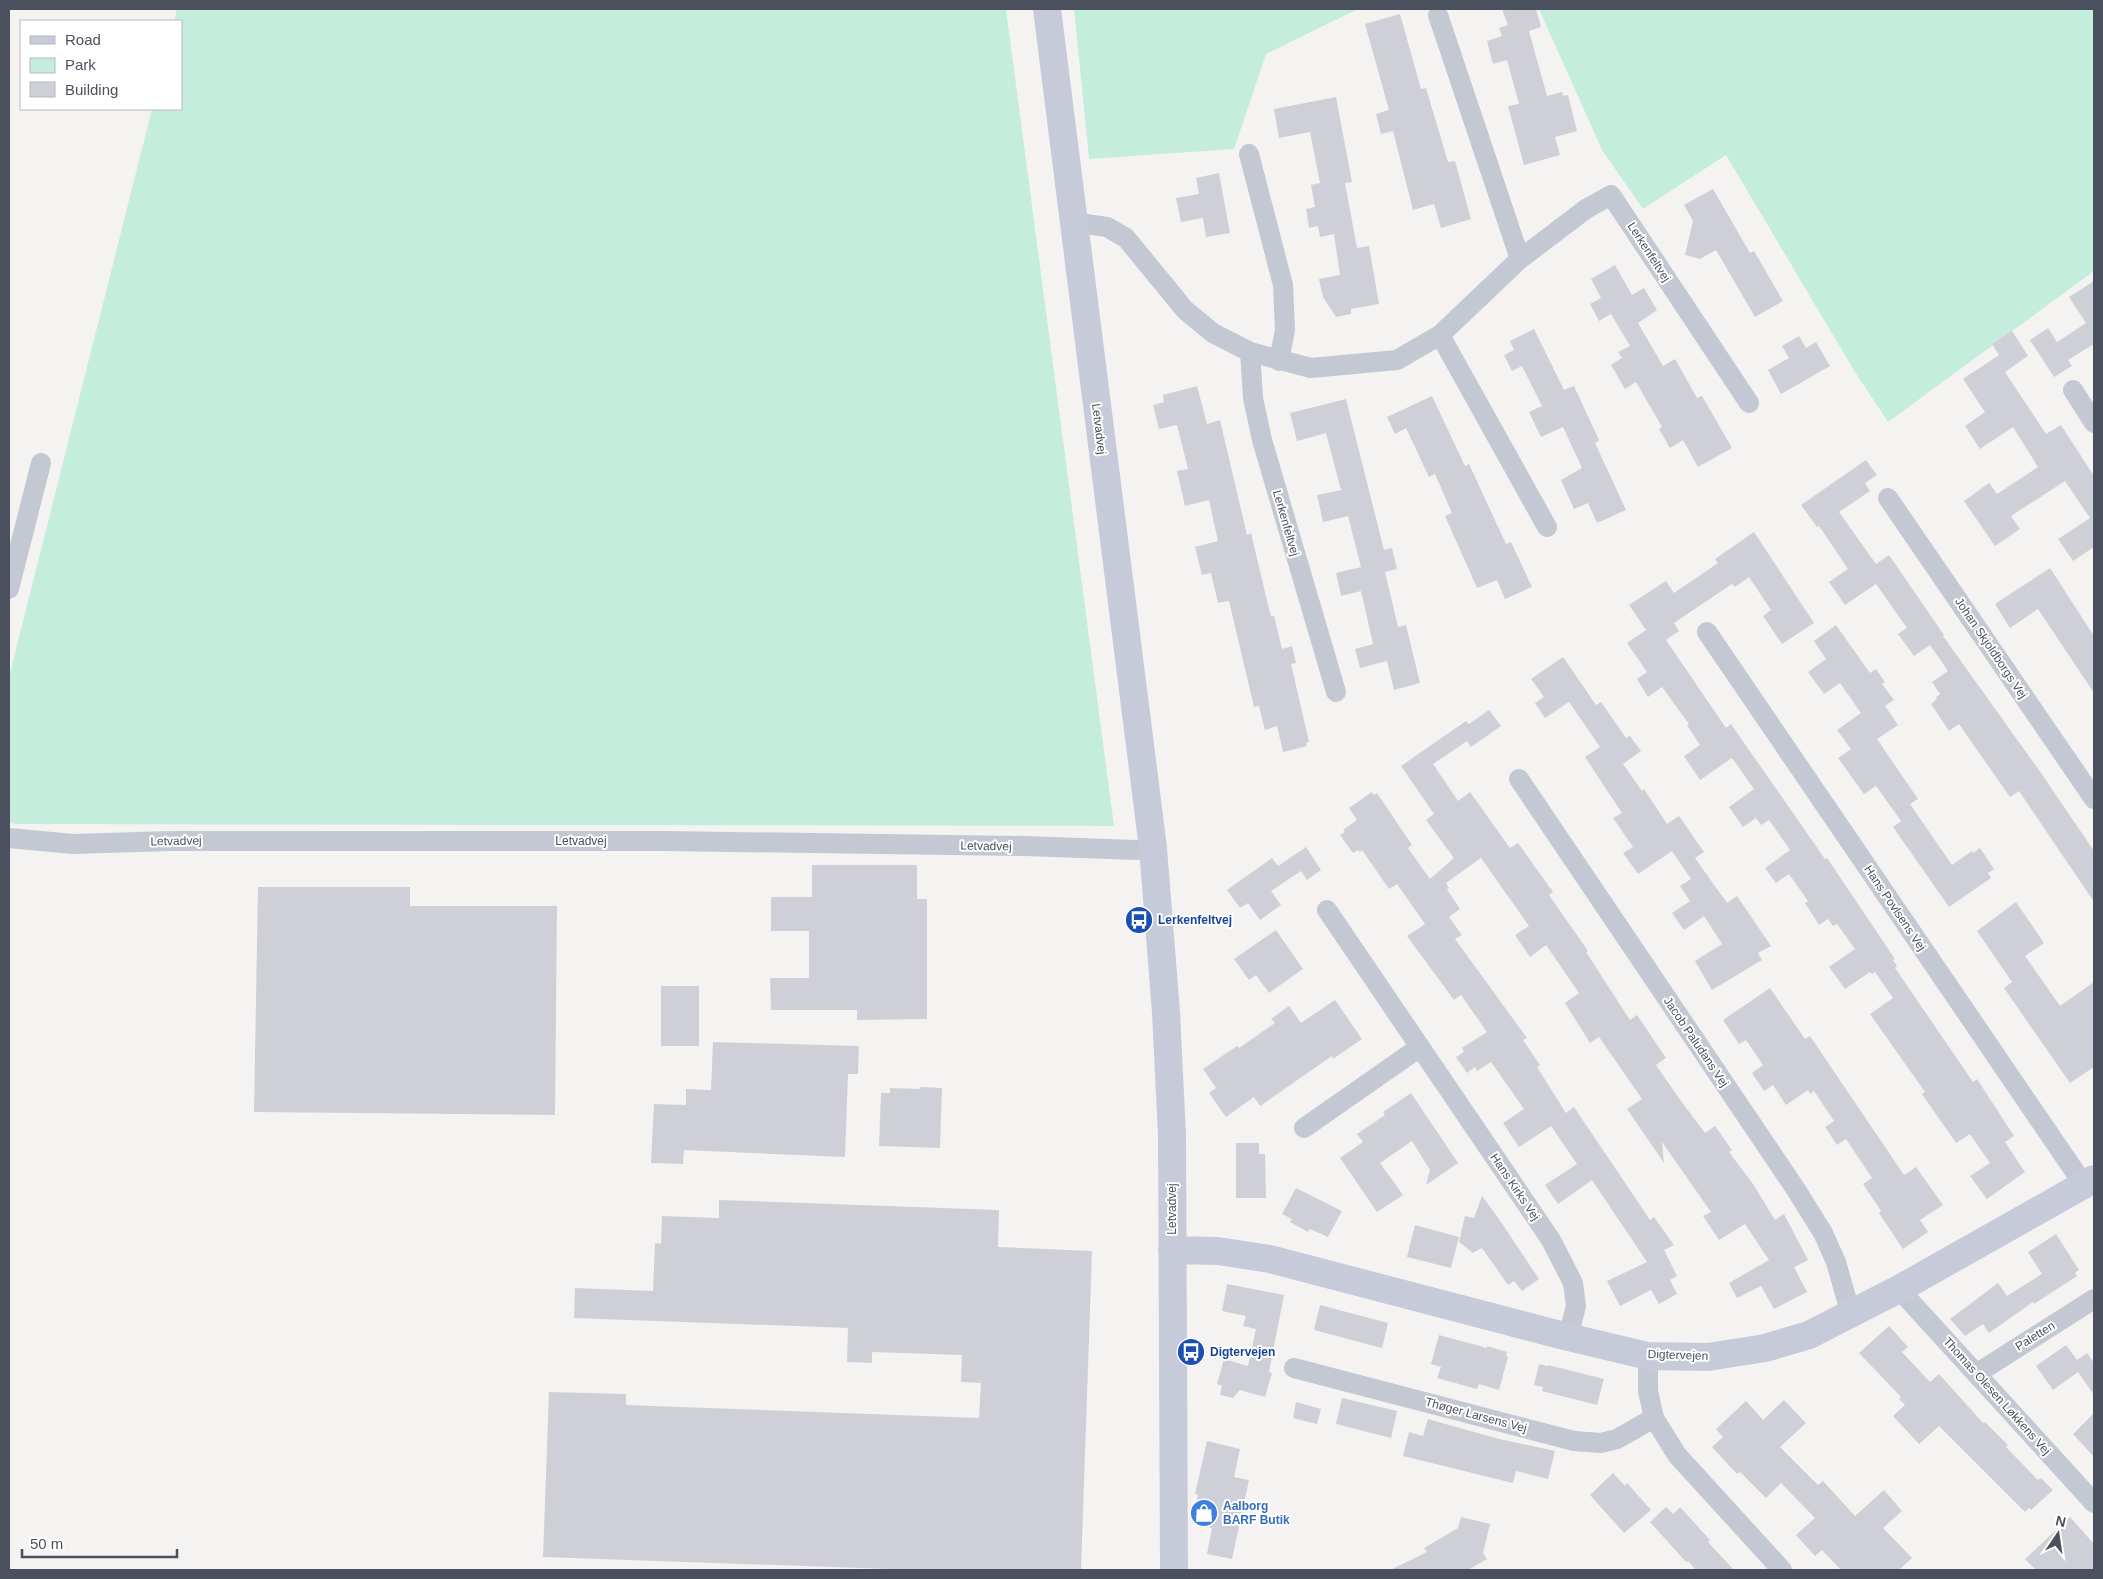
<svg xmlns="http://www.w3.org/2000/svg" width="2103" height="1579" viewBox="0 0 2103 1579" font-family="Helvetica,sans-serif">
<style>
.green{fill:#c5edde}
.building{fill:#cfd0d7}
.lines{fill:none;stroke-linecap:round;stroke-linejoin:round}
.street{stroke:#c4c8d2;stroke-width:20}
.secondary{stroke:#c7cbd9;stroke-width:28}
.labels{text-anchor:middle;stroke-width:4;stroke-linejoin:round;paint-order:stroke}
.street-label{font-size:12px;fill:#4b505e;stroke:#fff}
.transit-label{font-size:12px;font-weight:bold;fill:#164399;stroke:#fff;text-anchor:start}
.shop-label{font-size:12px;font-weight:bold;fill:#366cbe;stroke:#fff;text-anchor:start}
</style>
<rect width="100%" height="100%" fill="#f4f3f2"/>
<!-- green -->
<path class="green" d="M177,9H1006L1114,826L15,824L9,822V677L152,109H181V21H174Z
M1074,9H1358L1266,54L1234,149L1089,159Z
M1539,9H2094V271L1888,422L1855,372L1726,155L1643,209L1602,150Z"/>
<!-- building -->
<path class="building" d="M1502,9H1536L1541,27L1529,31L1547,96L1562,92L1563,96L1568,95L1577,131L1555,137L1560,155L1524,165L1508,106L1519,104L1507,60L1493,64L1487,41L1502,36L1499,28L1508,25Z
M1400,14L1421,89L1426,88L1448,162L1455,161L1471,219L1441,228L1434,204L1413,210L1393,131L1381,134L1376,114L1389,110L1365,24Z
M1336,97L1352,182L1345,183L1357,248L1369,246L1379,304L1351,309V314L1336,317L1323,297L1319,279L1340,275L1334,234L1320,237L1318,226L1309,228L1306,209L1315,207L1311,185L1320,183L1310,132L1279,138L1274,109Z
M1219,173L1230,233L1206,237L1203,218L1181,222L1176,198L1199,194L1196,178Z
M1713,189L1750,253L1754,251L1783,301L1755,317L1716,250L1700,259L1685,255L1693,221L1684,205Z
M1615,265L1632,295L1644,288L1657,310L1638,323L1663,366L1675,359L1697,398L1702,396L1732,448L1698,467L1683,440L1670,448L1659,429L1662,427L1636,382L1625,389L1611,365L1622,358L1618,352L1630,346L1611,314L1599,321L1590,304L1601,298L1591,279Z
M2094,281V344L2068,360L2072,366L2054,377L2030,340L2048,328L2057,342L2086,323L2069,297Z
M1534,329L1564,390L1574,386L1599,440L1595,443L1626,510L1597,523L1588,503L1574,509L1561,480L1582,468L1563,427L1541,437L1529,412L1542,406L1522,366L1512,371L1504,355L1514,350L1510,341Z
M2012,331L2028,356L2005,372L2046,434L2061,425L2094,476V547L2073,561L2058,539L2090,518L2065,481L2011,516L2020,529L1995,546L1964,501L1989,483L1997,494L2038,467L2013,427L1980,449L1965,426L1985,412L1963,379L1999,355L1992,344Z
M1799,336L1806,348L1816,342L1830,366L1781,394L1768,370L1789,358L1782,346Z
M1197,386L1207,424L1220,420L1247,535L1251,533L1269,609L1271,616H1274L1282,649L1292,646L1296,663L1291,664L1309,742L1306,743L1307,746L1283,752L1277,726L1265,730L1259,706L1254,707L1229,601L1218,603L1211,573L1202,575L1195,547L1218,541L1209,500L1185,506L1177,471L1188,469L1177,425L1159,429L1153,405L1164,402L1163,395Z
M1432,396L1465,466L1469,464L1506,544L1511,542L1532,587L1505,599L1497,580L1477,588L1445,516L1452,513L1435,474L1429,477L1406,428L1395,434L1387,417Z
M1346,399L1384,550L1392,548L1397,569L1385,572L1398,627L1406,625L1420,683L1394,690L1387,661L1360,668L1355,649L1373,644L1361,591L1341,596L1336,573L1361,567L1348,516L1323,522L1317,495L1341,490L1326,433L1297,441L1290,413Z
M1866,460L1877,475L1865,483L1870,491L1839,512L1876,564L1889,555L1944,635L1943,636L2041,773L2094,851V902L2019,791L2010,797L1959,724L1949,731L1931,704L1937,699L1936,697L1940,694L1932,682L1948,671L1930,645L1914,656L1898,634L1907,628L1876,584L1845,605L1829,582L1848,569L1819,526L1817,527L1801,505Z
M1754,532L1814,623L1782,644L1763,616L1771,610L1749,577L1735,587L1732,584L1674,623L1679,631L1666,640L1726,728L1731,724L1825,859L1827,858L1895,959L1893,960L1897,966L1895,968L1973,1082L1977,1079L2014,1136L2005,1142L2025,1172L1987,1199L1970,1176L1990,1163L1970,1134L1956,1143L1922,1094L1925,1092L1870,1014L1893,998L1875,972L1872,974L1870,972L1845,989L1829,967L1855,949L1837,924L1833,926L1828,919L1819,925L1805,903L1808,901L1789,874L1776,883L1765,868L1790,850L1769,820L1761,825L1756,818L1743,827L1729,807L1754,789L1732,758L1700,780L1684,756L1700,745L1687,725L1689,724L1662,687L1648,697L1637,679L1647,672L1627,643L1646,630L1629,605L1666,581L1674,593L1718,563L1715,559Z
M2050,568L2094,636V693L2038,609L2010,628L1995,604Z
M1836,625L1870,673L1876,669L1885,682L1882,684L1894,700L1885,706L1898,725L1877,739L1918,799L1910,804L1952,865L1972,851L1973,853L1980,848L1994,869L1988,873L1991,878L1949,907L1893,827L1901,821L1876,786L1864,794L1838,758L1851,749L1837,730L1861,713L1840,683L1824,694L1808,672L1826,659L1814,641Z
M1563,657L1596,705L1601,702L1626,738L1630,736L1641,751L1623,764L1642,791L1644,789L1667,824L1679,816L1704,852L1695,858L1727,903L1737,896L1771,946L1758,953L1762,960L1712,990L1695,961L1722,944L1704,916L1684,930L1672,913L1690,901L1680,886L1691,879L1672,851L1638,874L1623,853L1633,847L1613,818L1622,813L1585,757L1600,747L1569,702L1545,718L1535,703L1544,697L1531,679Z
M1489,710L1501,726L1471,747L1467,741L1433,764L1458,801L1470,792L1510,848L1518,843L1553,892L1549,895L1588,951L1586,952L1630,1020L1637,1015L1666,1058L1656,1065L1678,1097L1705,1133L1715,1126L1732,1150L1729,1152L1753,1184L1775,1220L1784,1214L1808,1260L1794,1267L1807,1292L1774,1309L1761,1286L1737,1298L1729,1283L1769,1260L1745,1224L1719,1240L1703,1216L1711,1212L1662,1142L1664,1163L1627,1109L1642,1099L1599,1037L1590,1043L1565,1003L1579,993L1546,945L1530,957L1515,935L1529,926L1481,858L1446,883L1449,888L1447,889L1460,909L1449,917L1462,935L1455,939L1527,1038L1523,1040L1540,1065L1537,1067L1566,1113L1574,1107L1650,1220L1654,1217L1674,1245L1664,1250L1677,1276L1670,1280L1677,1294L1659,1304L1651,1290L1620,1306L1607,1281L1647,1262L1592,1180L1558,1204L1545,1185L1577,1164L1551,1126L1519,1147L1503,1123L1524,1109L1491,1062L1477,1071L1475,1067L1467,1073L1456,1057L1464,1052L1462,1048L1487,1032L1461,995L1454,1000L1407,936L1425,924L1397,884L1389,889L1362,850L1360,852L1358,850L1353,853L1340,835L1345,832L1343,830L1357,820L1349,808L1372,792L1374,795L1377,793L1412,845L1408,848L1430,879L1454,858L1426,820L1434,814L1401,766L1466,721L1469,724Z
M1306,847L1321,870L1307,880L1301,871L1271,891L1281,905L1260,920L1248,903L1240,908L1227,890L1272,858L1278,866Z
M812,865H917V899H927V1019L857,1020V1010H771L770,978H809V931H771V897H812Z
M258,887H410V906H557L555,1115L254,1112Z
M2016,902L2044,943L2025,956L2060,1006L2094,982V1067L2070,1083L2004,988L2012,982L1977,931Z
M1276,930L1303,969L1269,993L1256,975L1249,980L1234,959Z
M661,986H699V1046H661Z
M1770,988L1805,1039L1810,1036L1904,1175L1916,1167L1943,1205L1920,1220L1928,1232L1903,1249L1879,1213L1881,1211L1863,1184L1872,1178L1846,1139L1837,1145L1825,1127L1834,1121L1814,1091L1810,1094L1808,1090L1786,1105L1773,1085L1764,1091L1752,1073L1763,1065L1746,1040L1739,1044L1723,1020Z
M1335,1000L1362,1039L1333,1059L1332,1056L1260,1106L1254,1097L1226,1117L1209,1093L1216,1088L1203,1069L1237,1046L1239,1048L1275,1023L1271,1019L1289,1006L1301,1023Z
M713,1042L859,1046L858,1074H848L845,1157L684,1150L683,1164L651,1163L654,1104L686,1105V1089L711,1090Z
M920,1087L942,1088L940,1148L879,1146L881,1093H890V1088L920,1089Z
M1411,1093L1458,1163L1426,1185L1430,1170L1412,1141L1380,1163L1403,1195L1377,1212L1340,1158L1363,1142L1357,1134L1385,1115L1383,1112Z
M1236,1143H1259V1154H1265L1266,1198H1236Z
M1296,1188L1342,1211L1328,1237L1310,1229L1308,1232L1290,1222L1292,1219L1282,1214Z
M1482,1196L1499,1219L1539,1279L1522,1291L1514,1281L1508,1285L1482,1248L1473,1253L1459,1242L1465,1216L1474,1218Z
M719,1200L999,1210L998,1247L1092,1251L1081,1570H917L543,1557L549,1392L626,1394V1405L979,1418L981,1383L961,1382L962,1355L872,1352V1363L847,1362L848,1328L574,1318L575,1288L653,1291L655,1243L661,1244L662,1216L719,1218Z
M1415,1225L1459,1237L1451,1268L1407,1257Z
M2056,1234L2079,1270L2075,1273L2077,1276L2034,1304L2033,1302L1989,1333L1983,1324L1965,1336L1950,1319L1998,1283L2007,1296L2042,1274L2028,1252Z
M1227,1284L1284,1295L1269,1372L1272,1373L1265,1397L1240,1390L1233,1398L1220,1395L1222,1386L1217,1384L1224,1359L1248,1366L1256,1329L1243,1326L1246,1316L1222,1311Z
M1320,1305L1388,1323L1382,1348L1314,1330Z
M1889,1326L1908,1347L1902,1352L1930,1382L1939,1374L1983,1423L1985,1422L2008,1445L2006,1447L2038,1480L2041,1478L2053,1490L2031,1510L2029,1508L2025,1512L1939,1426L1919,1444L1893,1416L1905,1405L1899,1399L1901,1397L1859,1353Z
M1439,1335L1487,1348V1346L1507,1352L1506,1356L1508,1357L1499,1390L1479,1384L1477,1389L1437,1378L1441,1367L1431,1364Z
M2066,1345L2077,1360L2087,1353L2094,1363V1395L2078,1372L2053,1390L2036,1366Z
M1539,1364L1548,1366V1365L1604,1379L1597,1405L1542,1391L1543,1387L1534,1385Z
M1342,1398L1397,1411L1391,1438L1336,1424Z
M1784,1400L1806,1423L1780,1447L1818,1485L1823,1481L1855,1516L1884,1490L1902,1511L1883,1528L1912,1558L1899,1570H1841L1822,1550L1815,1556L1796,1535L1815,1518L1781,1483L1766,1498L1740,1472L1737,1474L1712,1447L1723,1437L1716,1429L1746,1401L1763,1420Z
M1296,1402L1321,1409L1317,1424L1293,1418Z
M2094,1413V1457L2073,1434Z
M1428,1419L1499,1439L1555,1451L1548,1479L1516,1471L1513,1483L1403,1456L1409,1432L1423,1436Z
M1207,1441L1240,1449L1234,1477L1249,1480L1232,1559L1207,1554L1212,1528L1195,1524L1200,1502L1197,1501L1198,1495L1195,1494Z
M1613,1473L1625,1486L1627,1483L1651,1510L1624,1533L1590,1495Z
M1666,1507L1673,1514L1680,1507L1710,1540L1708,1542L1734,1570H1696L1688,1561L1686,1562L1650,1522Z
M1461,1517L1490,1524L1483,1553L1487,1559L1468,1570H1390L1427,1552L1424,1548L1458,1528Z
M2070,1517L2094,1544V1570H2036L2025,1559Z"/>
<g class="lines">
<!-- street -->
<path class="street" d="M1438,15L1520,259
M1249,154L1283,285L1285,330L1279,361
M1073,225L1086,224L1107,227L1126,238L1185,310L1213,333L1250,352L1311,368L1397,360L1440,335L1520,259L1586,209L1611,195L1749,403
M1440,335L1547,527
M1250,352L1253,398L1262,440L1336,692
M2073,390L2094,423
M1888,498L2094,799
M9,589L41,463
M1707,632L2084,1185
M1519,779L1795,1188L1823,1233L1836,1262L1851,1315
M9,838L73,844L171,841H664L1025,846L1136,850L1153,848
M1327,910L1551,1240L1573,1283L1576,1306L1568,1337
M1304,1128L1420,1047
M1899,1289L2094,1503
M1648,1356V1391L1654,1418L1677,1455L1782,1570
M1294,1368L1574,1441L1601,1443L1617,1439L1654,1418
M1976,1374L2094,1299"/>
<!-- secondary -->
<path class="secondary" d="M1047,9L1153,848L1166,1012L1172,1135L1174,1570
M1172,1250L1218,1251L1270,1259L1568,1337L1648,1356L1708,1357L1765,1348L1809,1335L1899,1289L2094,1179"/>
</g>
<!-- icons -->
<defs>
<symbol id="bus-disc" viewBox="-11 -11 22 22"><circle r="9.5" fill="#1a4fb4" stroke="#fff"/><path d="M-5-6H5V4H4V6H2V4H-2V6H-4V4H-5ZM-3.5-4V0h7V-4ZM-3.5 1.2v1.5H-2V1.2ZM2 1.2v1.5H3.5V1.2Z" fill="#fff"/></symbol>
<symbol id="shop-disc" viewBox="-11 -11 22 22"><circle r="9.5" fill="#3f7fe0" stroke="#fff"/><path d="M-5-2.5h2.3a2.7 3.5 0 0 1 5.4 0H5L5.5 6h-11ZM-1.5-2.5h3a1.5 2.3 0 0 0-3 0Z" fill="#fff"/></symbol>
</defs>
<g fill-rule="evenodd">
<use href="#bus-disc" x="1123" y="904" width="32" height="32"/>
<use href="#bus-disc" x="1175" y="1336" width="32" height="32"/>
<use href="#shop-disc" x="1188" y="1497" width="32" height="32"/>
</g>
<g class="labels">
<!-- street labels -->
<g class="street-label">
<text transform="translate(1649 252) rotate(57)" y="4">Lerkenfeltvej</text>
<text transform="translate(1099 429) rotate(83)" y="4">Letvadvej</text>
<text transform="translate(1286 523) rotate(74)" y="4">Lerkenfeltvej</text>
<text transform="translate(1991 648) rotate(56)" y="4">Johan Skjoldborgs Vej</text>
<text transform="translate(176 841) rotate(-1)" y="4">Letvadvej</text>
<text x="581" y="845">Letvadvej</text>
<text transform="translate(986 846) rotate(1)" y="4">Letvadvej</text>
<text transform="translate(1895 908) rotate(56)" y="4">Hans Povlsens Vej</text>
<text transform="translate(1696 1042) rotate(56)" y="4">Jacob Paludans Vej</text>
<text transform="translate(1515 1187) rotate(56)" y="4">Hans Kirks Vej</text>
<text transform="translate(1172 1209) rotate(-90)" y="4">Letvadvej</text>
<text transform="translate(2035 1336) rotate(-32)" y="4">Paletten</text>
<text transform="translate(1678 1355) rotate(2)" y="4">Digtervejen</text>
<text transform="translate(1997 1396) rotate(48)" y="4">Thomas Olesen Løkkens Vej</text>
<text transform="translate(1476 1415) rotate(15)" y="4">Thøger Larsens Vej</text>
</g>
<!-- transit labels -->
<g class="transit-label">
<text x="1158" y="924">Lerkenfeltvej</text>
<text x="1210" y="1356">Digtervejen</text>
</g>
<!-- shop labels -->
<g class="shop-label">
<text x="1223" y="1510">Aalborg<tspan x="1223" dy="14">BARF Butik</tspan></text>
</g>
</g>
<!-- border -->
<rect width="2103" height="1579" fill="none" stroke="#4b505e" stroke-width="20"/>
<!-- legend -->
<rect x="20" y="20" width="162" height="90" fill="#ffffff" stroke="#b7b9bf"/>
<rect x="30" y="36" width="25" height="8" fill="#c7cbd9" stroke="#b7b9bf"/>
<text x="65" y="45" font-size="15" fill="#4b505e">Road</text>
<rect x="30" y="58" width="25" height="15" fill="#c5edde" stroke="#b7b9bf"/>
<text x="65" y="70" font-size="15" fill="#4b505e">Park</text>
<rect x="30" y="82" width="25" height="15" fill="#cfd0d7" stroke="#b7b9bf"/>
<text x="65" y="95" font-size="15" fill="#4b505e">Building</text>
<!-- north arrow -->
<g transform="translate(2058 1534) rotate(13)" stroke="#ffffff" stroke-width="4" paint-order="stroke">
<path d="M0-4L9 19L0 12L-9 19Z" fill="#4b505e"/>
<text y="-8" font-size="14" font-weight="bold" text-anchor="middle" fill="#4b505e">N</text>
</g>
<!-- scale -->
<path d="M22 1549v8h155v-8" fill="none" stroke="#4b505e" stroke-width="2.5"/>
<text x="30" y="1549" font-size="15" fill="#4b505e" stroke="#ffffff" stroke-width="4" paint-order="stroke">50 m</text>
</svg>
